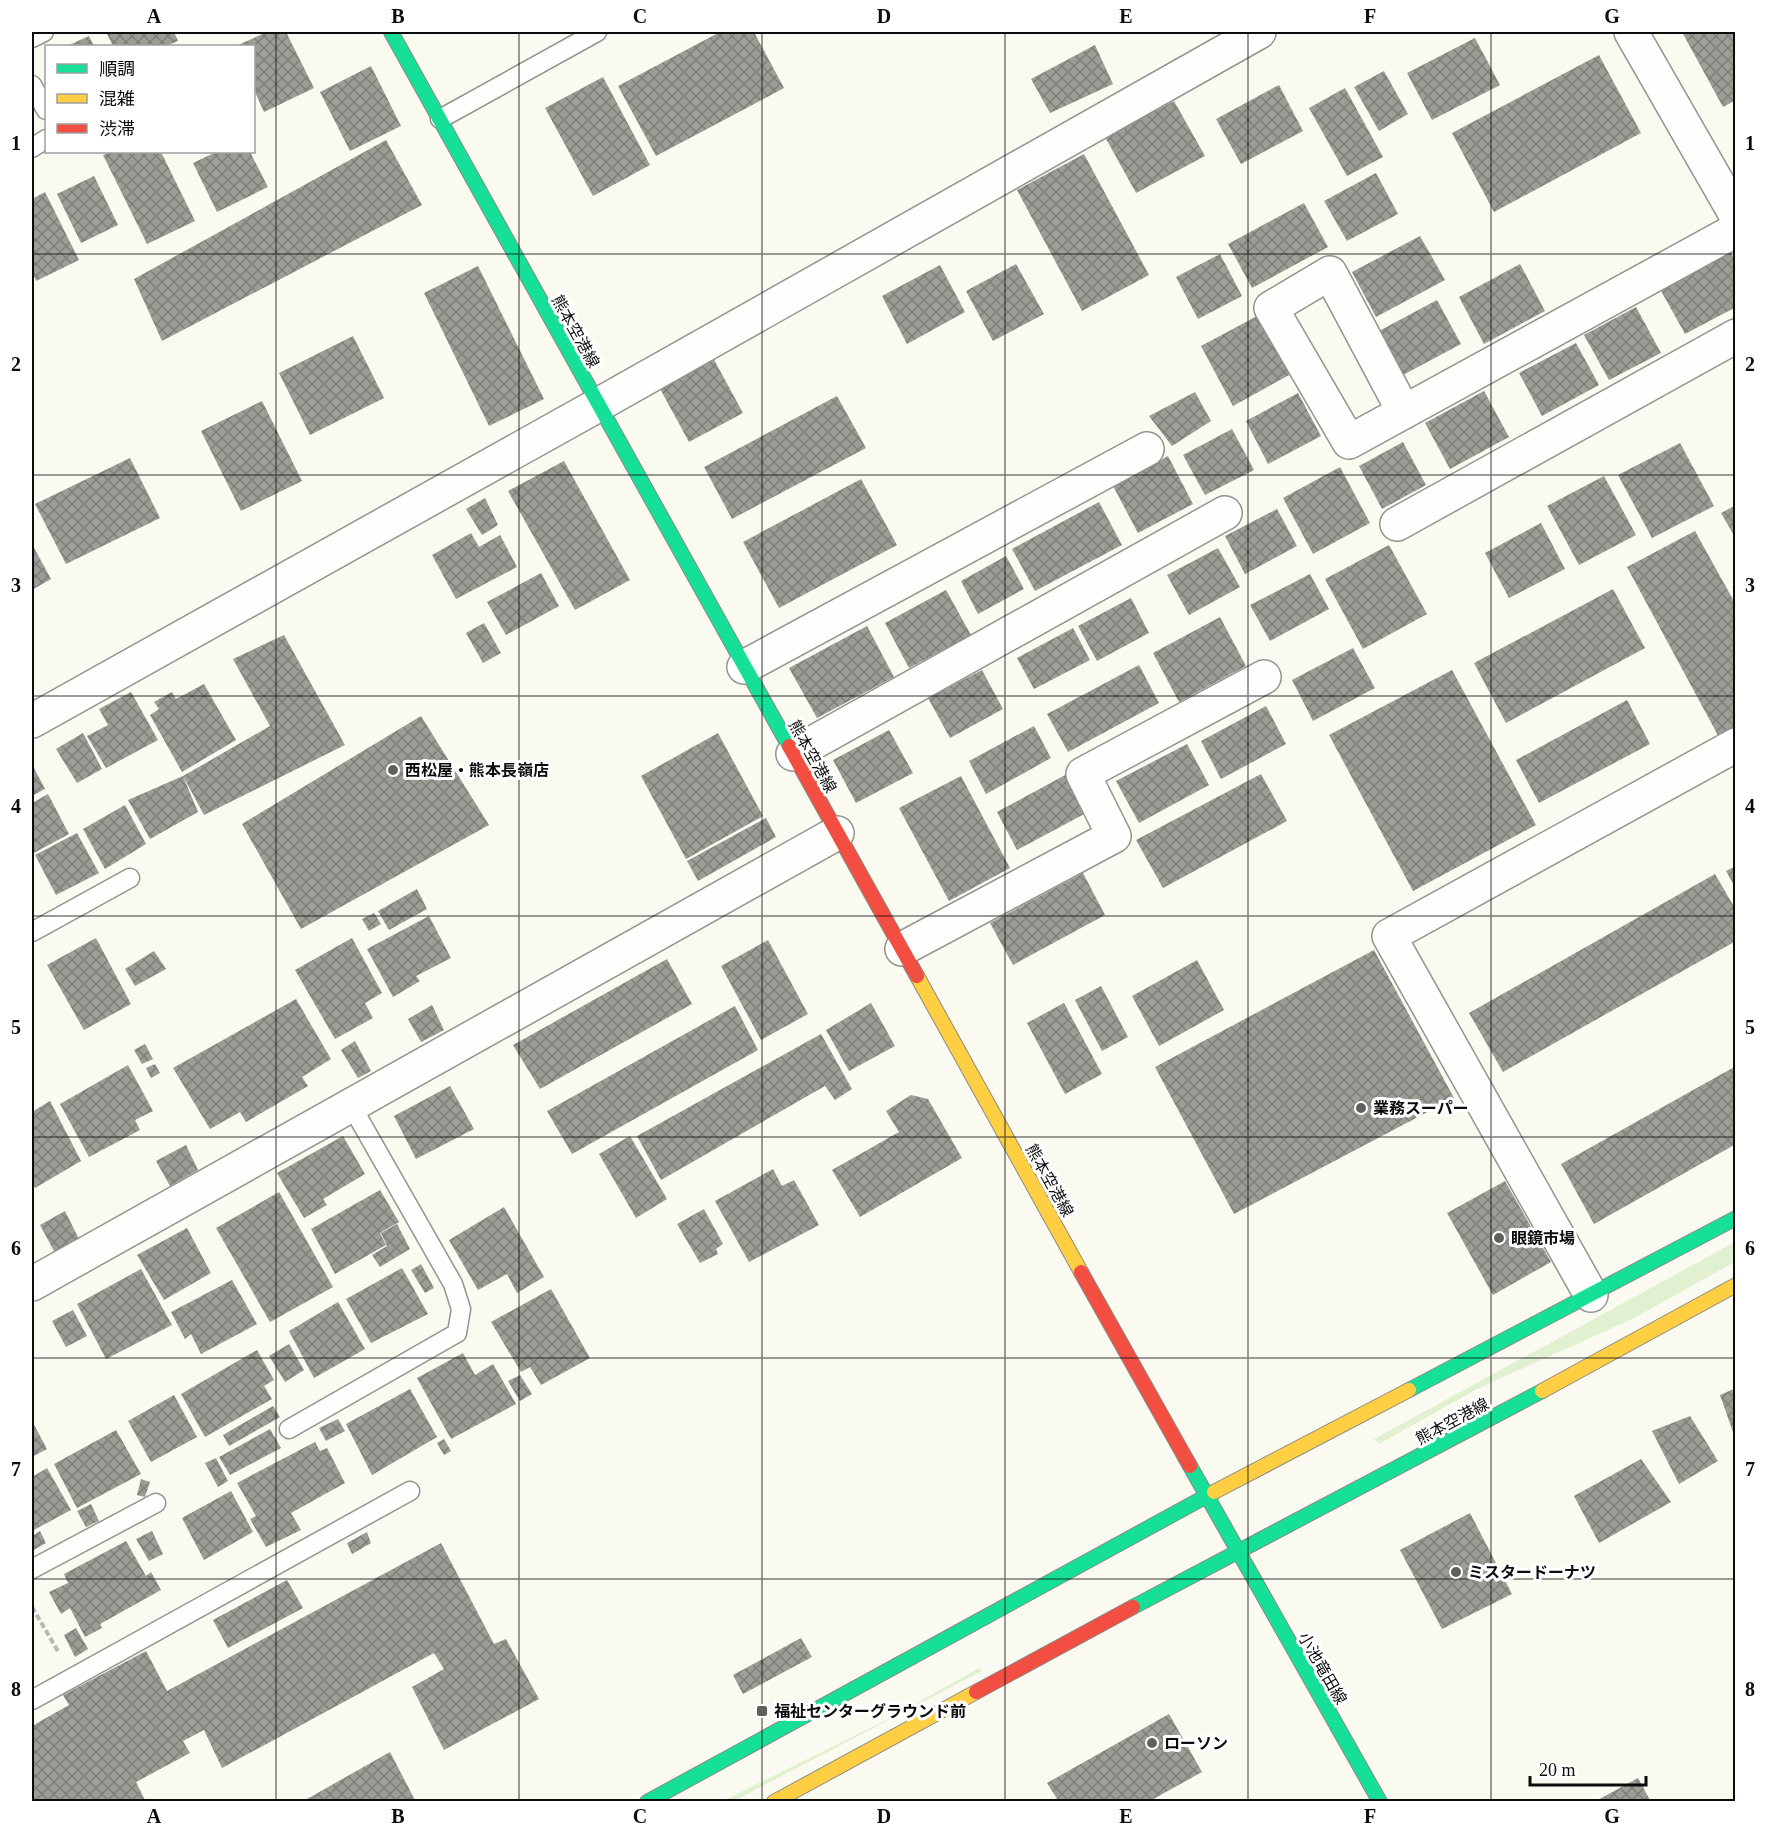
<svg xmlns="http://www.w3.org/2000/svg" width="1767" height="1833" viewBox="0 0 1767 1833" font-family="'Times New Roman','Noto Sans JP',serif">
<style>
.grass{fill:#e0f0d1}
.building{fill:url(#building-cross-hatch)}
.lines{fill:none;stroke-linecap:round;stroke-linejoin:round}
.lane-casing{stroke:#94938f;stroke-width:21}
.street-casing{stroke:#94938f;stroke-width:36}
.fast-casing{stroke:#8a8a85;stroke-width:16}
.slow-casing{stroke:#8a8a85;stroke-width:16}
.jam-casing{stroke:#8a8a85;stroke-width:16}
.path{stroke:#b7b7b5;stroke-width:4;stroke-dasharray:6 3;stroke-linecap:butt}
.lane{stroke:#fefefd;stroke-width:18}
.street{stroke:#fefefd;stroke-width:33}
.fast{stroke:#16e098;stroke-width:14}
.slow{stroke:#ffcf43;stroke-width:14}
.jam{stroke:#f24e42;stroke-width:14}
.grid{fill:none;stroke:#0c0c0c;stroke-width:1.5;stroke-opacity:0.55}
.poi-dot{fill:#605f5c;stroke:#fff;stroke-width:2}
.labels{text-anchor:middle;stroke-width:6;stroke-linejoin:round;paint-order:stroke}
.street-label{font-size:16px;fill:#0c0c0c;stroke:#fff}
.poi-label{font-size:16px;font-weight:bold;fill:#0c0c0c;stroke:#fff;text-anchor:start}
.neatline{fill:none;stroke:#0c0c0c;stroke-width:2}
.grid-label{font-size:20px;text-anchor:middle;font-weight:bold;fill:#0c0c0c}
</style>
<defs>
<pattern id="building-cross-hatch" width="8" height="8" patternUnits="userSpaceOnUse" patternTransform="scale(1.5)"><rect width="8" height="8" fill="#9e9c96"/><path d="M0 0l8 8M0 8l8-8" fill="none" stroke="#7f7e79"/></pattern>
</defs>
<rect width="100%" height="100%" fill="#fbfaf0"/>
<!-- grass -->
<path class="grass" d="M1735,1242V1262L1632,1319L1477,1389L1379,1444L1374,1439Z
M979,1668L982,1671L734,1801L721,1802L894,1716Z"/>
<!-- building -->
<path class="building" d="M111,32H174L178,41L166,46H113L107,34Z
M267,32H286L314,88L264,112L254,90V46H236Z
M720,32H754L784,88L656,156L618,86Z
M1682,32H1736V100L1723,107Z
M89,36L94,46H67Z
M1475,38L1500,85L1432,120L1407,73Z
M1095,45L1113,84L1050,113L1031,79Z
M1599,55L1641,133L1494,212L1452,133Z
M371,66L401,126L350,151L320,92Z
M1384,71L1408,114L1379,131L1354,87Z
M603,77L650,165L593,196L545,108Z
M1279,85L1303,131L1241,164L1216,119Z
M1345,88L1383,157L1347,176L1309,108Z
M1174,101L1205,156L1136,193L1105,137Z
M386,140L422,205L162,341L134,279Z
M111,152H161L195,221L147,244L103,155Z
M216,152H250L268,187L217,212L193,163Z
M1084,154L1149,275L1082,311L1017,190Z
M1376,173L1398,214L1347,241L1324,201Z
M94,176L118,225L81,243L57,194Z
M45,192L79,260L36,281L32,271V199Z
M1304,203L1328,247L1252,288L1228,244Z
M1420,236L1445,280L1376,317L1352,272Z
M1730,252L1736,262V307L1685,334L1660,289Z
M1220,254L1242,296L1198,319L1176,277Z
M1016,264L1044,314L993,341L966,291Z
M1520,264L1545,311L1484,344L1459,297Z
M940,265L965,312L907,344L882,296Z
M478,266L544,399L489,426L424,293Z
M1437,300L1461,344L1403,375L1379,331Z
M1636,307L1661,353L1609,380L1584,335Z
M1259,315L1291,374L1233,406L1201,346Z
M353,336L384,398L310,435L279,373Z
M1576,343L1599,385L1542,416L1519,373Z
M712,356L743,413L689,442L658,385Z
M1484,391L1509,437L1450,469L1425,423Z
M1195,392L1211,421L1172,446L1149,416Z
M1298,393L1321,436L1268,464L1246,421Z
M837,396L866,448L732,519L704,467Z
M262,401L302,481L241,511L201,431Z
M1232,429L1254,470L1205,495L1183,455Z
M1403,442L1426,485L1382,509L1359,466Z
M1680,443L1714,506L1652,538L1618,475Z
M1168,456L1193,504L1138,533L1113,486Z
M130,458L160,518L66,564L35,504Z
M564,461L630,580L575,610L508,491Z
M1340,467L1370,523L1313,554L1283,498Z
M1604,476L1636,535L1579,565L1547,506Z
M861,479L897,545L779,608L743,542Z
M485,498L498,525L482,535L466,509Z
M1099,502L1122,545L1035,591L1012,549Z
M1736,505V539L1721,513Z
M1277,509L1297,546L1245,574L1225,536Z
M1541,523L1565,569L1509,598L1485,553Z
M1695,531L1736,605V733L1721,741L1627,567Z
M471,533L479,547L500,535L517,567L456,599L432,555Z
M32,544L51,579L32,590Z
M1389,545L1427,614L1363,649L1325,579Z
M1218,548L1240,587L1189,615L1167,575Z
M1006,556L1024,589L978,614L961,581Z
M541,573L559,606L506,635L487,602Z
M1310,574L1329,609L1270,641L1250,605Z
M1613,589L1645,648L1506,723L1474,663Z
M946,590L971,635L909,668L885,623Z
M1131,598L1149,633L1097,661L1078,626Z
M1220,617L1246,666L1179,702L1153,653Z
M484,623L501,653L483,663L466,633Z
M867,626L894,677L817,718L789,668Z
M1073,628L1090,660L1034,689L1017,658Z
M284,635L345,745L204,815L183,776L198,812L150,839L128,800L183,776L270,726L233,659Z
M1353,648L1375,688L1313,721L1292,680Z
M1139,665L1159,703L1068,752L1047,714Z
M982,670L1003,709L950,738L928,698Z
M1452,670L1536,825L1413,891L1329,735Z
M204,684L236,740L182,772L150,715L159,709L154,702L172,692L176,699Z
M131,692L158,740L106,768L87,736L108,725L99,709Z
M1627,700L1650,744L1539,803L1516,760Z
M1266,706L1286,744L1221,779L1201,741Z
M421,716L489,825L301,929L242,824Z
M1034,726L1051,758L986,794L969,761Z
M889,730L913,773L856,803L833,760Z
M83,733L102,769L77,783L56,749Z
M718,733L763,816L686,859L641,776Z
M1187,744L1209,785L1139,823L1116,781Z
M32,764L45,789L32,796Z
M1067,774L1088,812L1017,850L997,812Z
M1261,774L1287,821L1163,888L1136,840Z
M961,776L1010,868L949,901L899,808Z
M48,794L69,834L32,854V803Z
M125,805L146,844L105,869L83,829Z
M766,818L776,837L698,881L687,861Z
M77,833L99,873L56,895L35,855Z
M1736,866V889L1726,871Z
M1083,873L1105,915L1013,965L990,923Z
M1715,874L1736,910V941L1503,1072L1469,1013Z
M417,889L427,909L389,930L378,911Z
M374,913L381,924L369,931L362,919Z
M429,916L451,958L416,976L420,981L393,997L367,949Z
M96,938L131,1004L84,1030L47,965Z
M352,938L382,993L365,1003L373,1018L335,1039L295,970Z
M768,940L808,1014L761,1040L721,966Z
M1374,950L1454,1098L1234,1214L1155,1067Z
M154,951L166,969L135,986L125,969Z
M667,959L692,1004L540,1089L513,1045Z
M1197,960L1224,1010L1159,1046L1132,996Z
M1101,986L1128,1037L1102,1051L1075,1000Z
M296,999L331,1059L302,1077L308,1086L246,1122L240,1112L210,1129L173,1068Z
M871,1003L895,1046L849,1071L826,1030Z
M1064,1003L1102,1074L1065,1094L1027,1023Z
M432,1005L444,1030L421,1042L408,1019Z
M735,1006L758,1050L572,1154L547,1111Z
M821,1034L852,1089L835,1100L825,1086L661,1180L637,1136Z
M355,1041L371,1071L358,1078L341,1050Z
M145,1044L153,1059L142,1064L134,1050Z
M155,1064L160,1073L151,1078L146,1068Z
M128,1065L153,1111L135,1120L140,1130L89,1157L60,1104Z
M1736,1066V1144L1594,1224L1561,1164Z
M450,1086L474,1129L416,1159L394,1116Z
M911,1095L928,1099L962,1158L860,1217L832,1170L899,1132L886,1111Z
M50,1101L81,1161L35,1188L32,1182V1112Z
M343,1136L365,1174L323,1199L327,1205L304,1218L277,1173Z
M630,1136L667,1199L636,1218L599,1154Z
M186,1145L198,1170L170,1186L156,1161Z
M773,1169L782,1186L794,1180L819,1225L749,1262L715,1201Z
M1505,1181L1551,1262L1493,1295L1447,1213Z
M380,1190L399,1222L380,1233L386,1245L335,1274L311,1229Z
M279,1192L333,1287L270,1322L216,1228Z
M504,1207L544,1277L517,1293L507,1274L478,1290L449,1240Z
M704,1209L723,1244L716,1249L718,1254L700,1263L677,1224Z
M65,1211L79,1239L55,1253L40,1225Z
M397,1224L410,1249L380,1267L372,1255L387,1246L381,1233Z
M187,1228L211,1273L164,1300L137,1255Z
M421,1264L434,1288L425,1293L411,1270Z
M402,1268L428,1314L371,1343L346,1299Z
M141,1269L172,1325L106,1359L77,1304Z
M232,1280L257,1324L201,1354L191,1334L185,1339L171,1312Z
M551,1289L590,1358L541,1385L530,1367L521,1372L491,1322Z
M338,1302L365,1349L314,1378L289,1331Z
M73,1310L87,1336L66,1347L52,1321Z
M289,1344L304,1370L285,1382L269,1356Z
M257,1350L274,1380L264,1386L272,1399L205,1437L181,1394Z
M463,1353L475,1375L493,1364L516,1404L451,1439L417,1378Z
M520,1375L532,1394L520,1401L508,1381Z
M1736,1388V1438H1735L1720,1395Z
M410,1389L437,1437L372,1475L346,1424Z
M174,1395L197,1437L151,1462L128,1421Z
M273,1406L280,1417L229,1446L223,1435Z
M1690,1416L1718,1461L1679,1484L1652,1431Z
M338,1419L345,1431L326,1441L319,1428Z
M32,1421L47,1449L32,1457Z
M270,1429L281,1448L230,1475L219,1457Z
M116,1430L141,1474L77,1508L54,1464Z
M444,1439L451,1451L444,1455L437,1443Z
M315,1442L320,1451L327,1448L345,1483L291,1513L301,1530L266,1547L250,1519L256,1516L237,1483Z
M216,1458L228,1481L218,1487L205,1463Z
M1641,1459L1671,1502L1599,1543L1574,1496Z
M47,1468L71,1510L32,1531V1477Z
M141,1479L150,1482L145,1497L137,1495Z
M231,1491L253,1532L204,1560L182,1518Z
M91,1504L99,1521L86,1527L77,1511Z
M1470,1513L1512,1594L1442,1629L1400,1550Z
M40,1531L46,1543L32,1551V1536Z
M152,1531L163,1554L149,1561L136,1539Z
M367,1532L371,1543L352,1554L347,1543Z
M126,1541L146,1576L151,1572L161,1590L100,1624L102,1628L85,1637L70,1608L61,1614L49,1592L68,1583L64,1574Z
M441,1543L494,1644L506,1639L539,1699L444,1750L412,1687L444,1669L434,1653L222,1768L204,1730L183,1741L190,1753L136,1782L146,1802H32V1726L69,1705L63,1695L146,1651L167,1691Z
M287,1580L303,1608L228,1648L213,1620Z
M76,1628L88,1649L75,1657L64,1635Z
M801,1638L812,1657L743,1694L733,1675Z
M1169,1714L1202,1772L1148,1802H1059L1047,1783Z
M390,1752L416,1802H308L307,1799Z
M1638,1778L1651,1802H1594Z"/>
<g class="lines">
<defs>
<path id="lane" d="M32,38L44,32
M32,85L46,110
M440,119L597,32
M32,148L46,139
M32,932L130,878
M289,1429L457,1333L461,1309L453,1284L351,1105
M32,1569L156,1503
M32,1700L410,1491"/>
<path id="street" d="M1631,32L1736,215
M1404,412L1330,273L1271,308L1349,442L1736,230
M1397,524L1736,336
M744,667L1147,449
M32,721L598,405L1259,32
M793,754L1225,513
M902,949L1114,836L1083,774L1264,677
M32,1284L837,833
M1591,1295L1389,936L1736,745"/>
<path id="fast" d="M391,32L789,746
M1409,1390L1736,1218
M1190,1466L1380,1802
M1133,1607L1542,1391
M647,1802L1214,1492"/>
<path id="slow" d="M917,976L1081,1272
M1542,1391L1736,1285
M1214,1492L1409,1390
M774,1802L976,1692"/>
<path id="jam" d="M789,746L917,976
M1081,1272L1190,1466
M976,1692L1133,1607"/>
</defs>
<!-- lane casing -->
<use href="#lane" class="lane-casing"/>
<!-- street casing -->
<use href="#street" class="street-casing"/>
<!-- fast casing -->
<use href="#fast" class="fast-casing"/>
<!-- slow casing -->
<use href="#slow" class="slow-casing"/>
<!-- jam casing -->
<use href="#jam" class="jam-casing"/>
<!-- path -->
<path class="path" d="M32,1607L59,1653"/>
<!-- lane -->
<use href="#lane" class="lane"/>
<!-- street -->
<use href="#street" class="street"/>
<!-- fast -->
<use href="#fast" class="fast"/>
<!-- slow -->
<use href="#slow" class="slow"/>
<!-- jam -->
<use href="#jam" class="jam"/>
</g>
<!-- grid -->
<path class="grid" d="M276,32V1802M519,32V1802M762,32V1802M1005,32V1802M1248,32V1802M1491,32V1802M32,254H1736M32,475H1736M32,696H1736M32,916H1736M32,1137H1736M32,1358H1736M32,1579H1736"/>
<!-- markers -->
<g class="poi-dot">
<circle cx="393" cy="770" r="6"/>
<circle cx="1361" cy="1108" r="6"/>
<circle cx="1499" cy="1238" r="6"/>
<circle cx="1456" cy="1572" r="6"/>
<rect x="756" y="1705" width="12" height="12" rx="3"/>
<circle cx="1152" cy="1743" r="6"/>
</g>
<g class="labels">
<!-- street labels -->
<g class="street-label">
<text transform="translate(576 331) rotate(61)" y="6">熊本空港線</text>
<text transform="translate(813 756) rotate(61)" y="6">熊本空港線</text>
<text transform="translate(1050 1180) rotate(61)" y="6">熊本空港線</text>
<text transform="translate(1452 1421) rotate(-28)" y="6">熊本空港線</text>
<text transform="translate(1323 1668) rotate(60)" y="6">小池竜田線</text>
</g>
<!-- poi labels -->
<g class="poi-label">
<text x="405" y="776">西松屋・熊本長嶺店</text>
<text x="1373" y="1114">業務スーパー</text>
<text x="1511" y="1244">眼鏡市場</text>
<text x="1468" y="1578">ミスタードーナツ</text>
<text x="774" y="1717">福祉センターグラウンド前</text>
<text x="1164" y="1749">ローソン</text>
</g>
</g>
<!-- border -->
<rect width="1767" height="1833" fill="none" stroke="#ffffff" stroke-width="66"/>
<!-- legend -->
<rect x="45" y="45" width="210" height="108" fill="#ffffff" stroke="#9e9e9e" stroke-width="1.5"/>
<rect x="57" y="64" width="30" height="9" fill="#16e098" stroke="#9e9e9e" stroke-width="1.5"/>
<text x="99" y="75" font-size="18" fill="#0c0c0c">順調</text>
<rect x="57" y="94" width="30" height="9" fill="#ffcf43" stroke="#9e9e9e" stroke-width="1.5"/>
<text x="99" y="105" font-size="18" fill="#0c0c0c">混雑</text>
<rect x="57" y="124" width="30" height="9" fill="#f24e42" stroke="#9e9e9e" stroke-width="1.5"/>
<text x="99" y="135" font-size="18" fill="#0c0c0c">渋滞</text>
<!-- scale -->
<path d="M1530 1776v9h116v-9" fill="none" stroke="#0c0c0c" stroke-width="3"/>
<text x="1539" y="1776" font-size="18" fill="#0c0c0c" stroke="#ffffff" stroke-width="4.5" paint-order="stroke">20 m</text>
<rect x="33" y="33" width="1701" height="1767" class="neatline"/>
<g class="grid-label">
<text x="154" y="23">A</text>
<text x="398" y="23">B</text>
<text x="640" y="23">C</text>
<text x="884" y="23">D</text>
<text x="1126" y="23">E</text>
<text x="1370" y="23">F</text>
<text x="1612" y="23">G</text>
<text x="16" y="150">1</text>
<text x="1750" y="150">1</text>
<text x="16" y="371">2</text>
<text x="1750" y="371">2</text>
<text x="16" y="592">3</text>
<text x="1750" y="592">3</text>
<text x="16" y="813">4</text>
<text x="1750" y="813">4</text>
<text x="16" y="1034">5</text>
<text x="1750" y="1034">5</text>
<text x="16" y="1255">6</text>
<text x="1750" y="1255">6</text>
<text x="16" y="1476">7</text>
<text x="1750" y="1476">7</text>
<text x="16" y="1696">8</text>
<text x="1750" y="1696">8</text>
<text x="154" y="1823">A</text>
<text x="398" y="1823">B</text>
<text x="640" y="1823">C</text>
<text x="884" y="1823">D</text>
<text x="1126" y="1823">E</text>
<text x="1370" y="1823">F</text>
<text x="1612" y="1823">G</text>
</g>
</svg>
